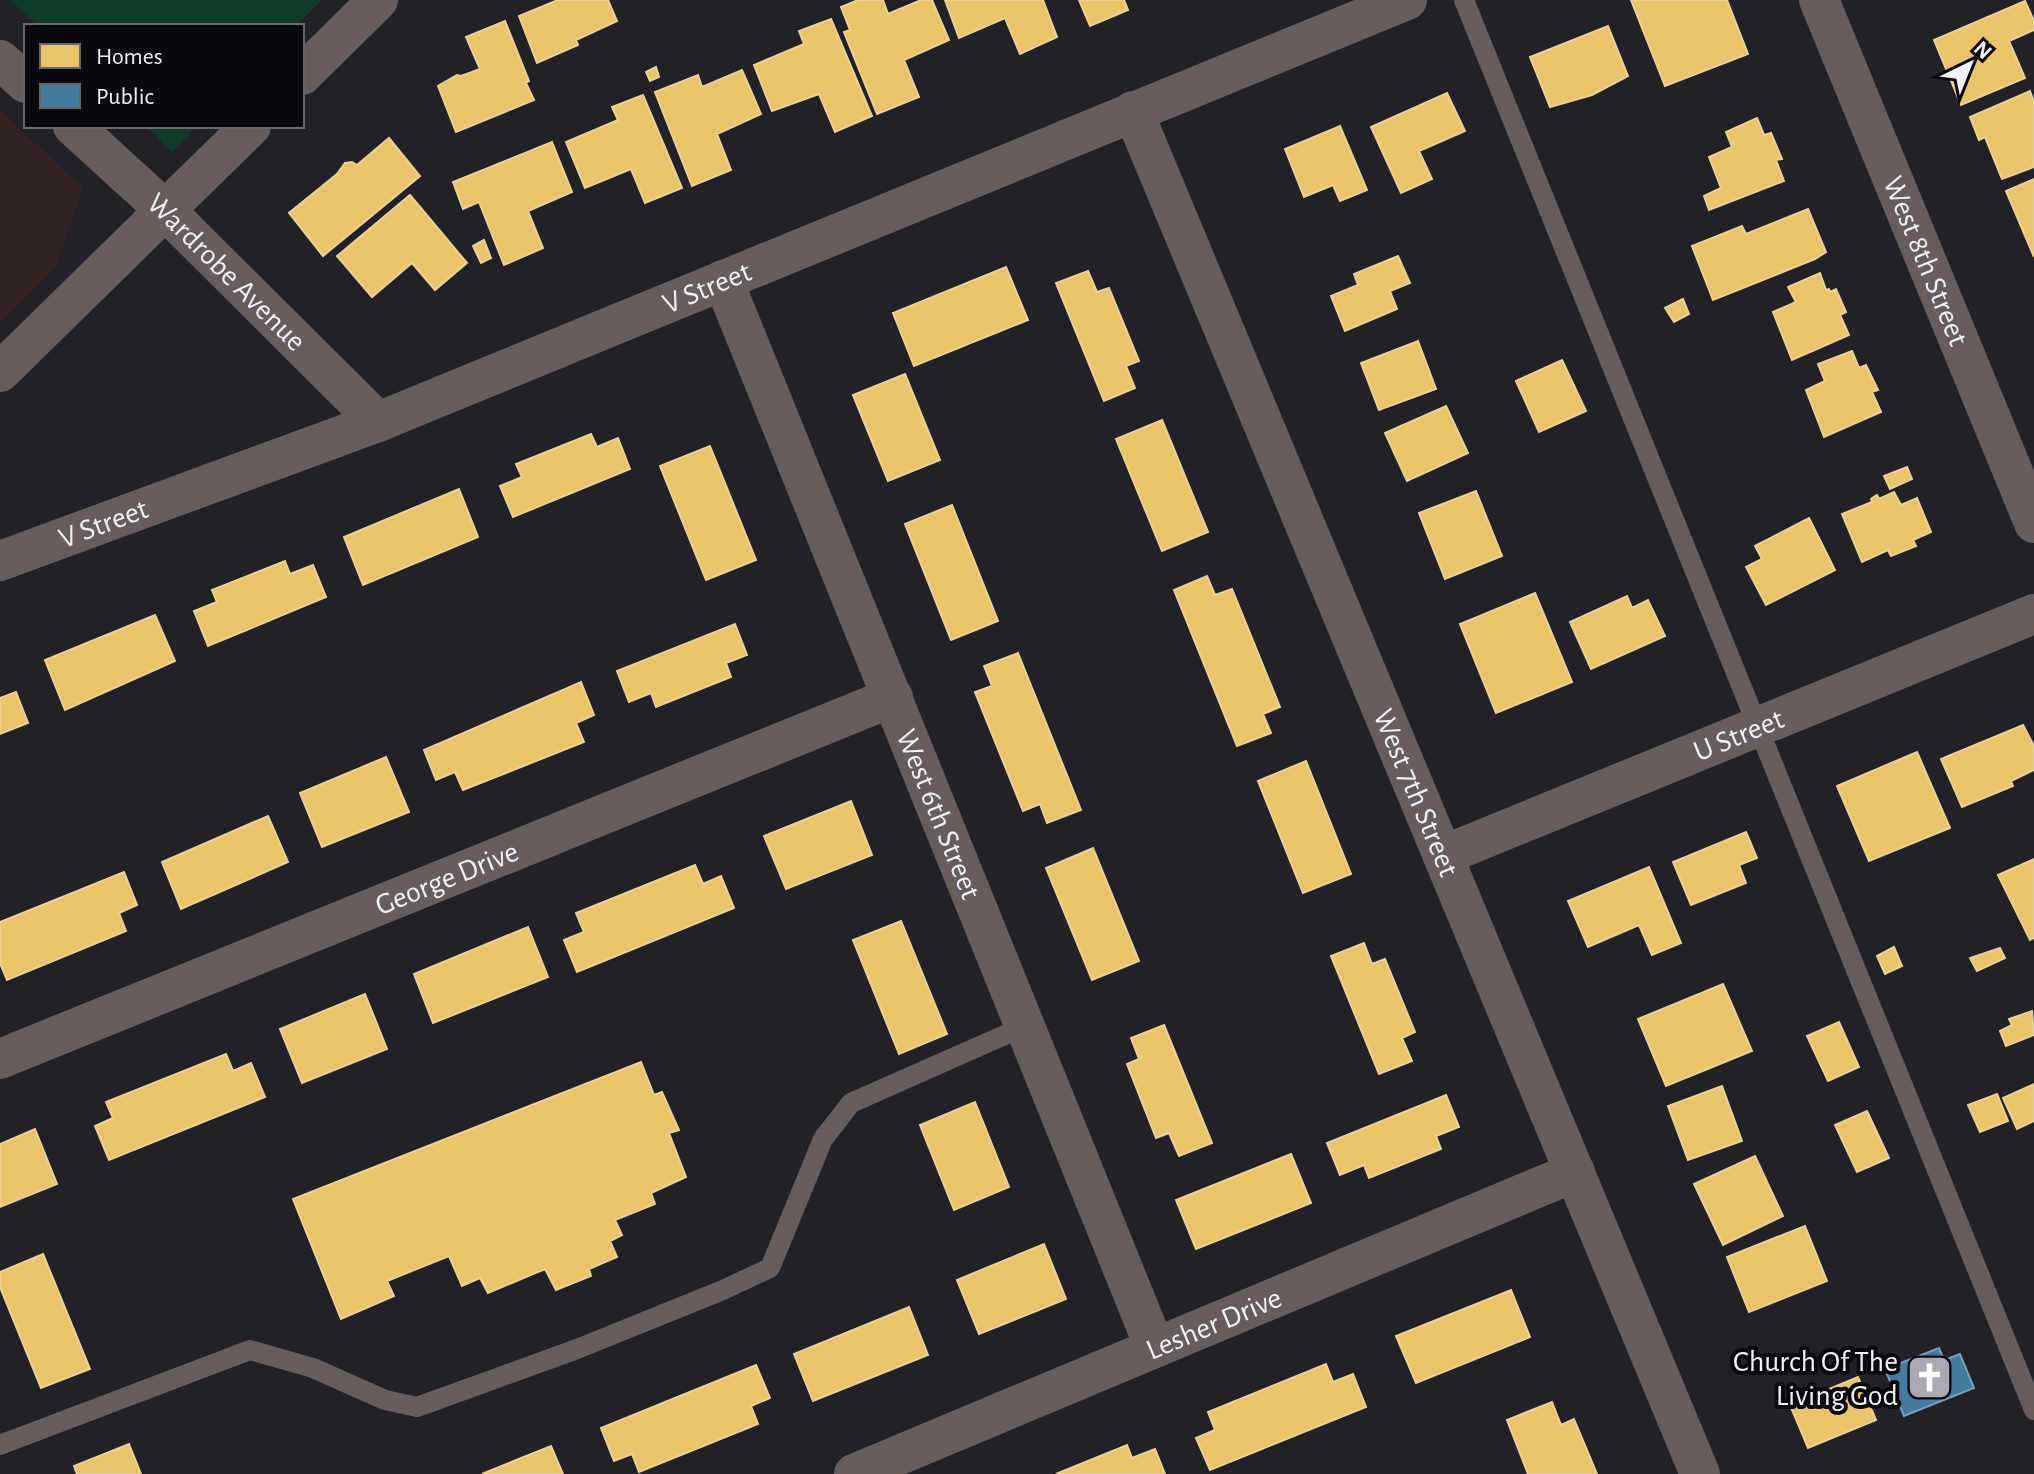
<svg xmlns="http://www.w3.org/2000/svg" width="2034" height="1474" viewBox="0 0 2034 1474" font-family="'Alegreya Sans',sans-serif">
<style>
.education{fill:#322}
.green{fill:#0f3b29}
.homes{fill:#e9c46a;stroke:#ecd195;stroke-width:2}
.public{fill:#457b9d;stroke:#799eb9;stroke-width:2}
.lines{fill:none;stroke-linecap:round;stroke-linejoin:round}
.lane{stroke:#665e5c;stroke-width:20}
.street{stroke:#665e5c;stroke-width:40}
.labels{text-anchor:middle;stroke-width:8;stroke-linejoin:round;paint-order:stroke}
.street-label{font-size:30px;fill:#f3f0f9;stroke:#0b090f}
.poi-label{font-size:30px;fill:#f3f0f9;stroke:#0b090f;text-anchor:end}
</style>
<rect width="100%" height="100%" fill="#232128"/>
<!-- education -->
<path class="education" d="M0,110L83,188L56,266L0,324Z"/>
<!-- green -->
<path class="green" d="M10,0H322L296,26H38Z
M145,126H197L172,152Z"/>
<!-- homes -->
<path class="homes" d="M558,0H608L617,21L576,40L578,45L537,63L519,16Z
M858,0H883L888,14L921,0H932L949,40L904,60L919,97L877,114L844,32L850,30L841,7Z
M945,0H1043L1057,37L1020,54L1005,18L959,38Z
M1079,0H1124L1128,10L1090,26Z
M1631,0H1727L1748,54L1665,86Z
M2025,1L2034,21V30L2009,41L2025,78L1961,105L1934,40Z
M831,19L872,116L835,132L819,94L772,111L754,65L804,44L799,31Z
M505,21L529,81L526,83L534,100L456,132L438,86L457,75L461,76L480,69L466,37Z
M1608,26L1628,76L1592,95L1550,107L1530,57Z
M656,67L659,77L650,81L646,72Z
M742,70L761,114L717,134L731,170L692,186L655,92L698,75L702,87Z
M2030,91L2034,102V167L2002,179L1985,137L1979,140L1970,117Z
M1447,93L1465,131L1419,151L1432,179L1401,193L1371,127Z
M643,95L682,188L645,203L631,169L585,188L566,142L618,120L612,107Z
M1757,118L1764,135L1771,133L1782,159L1776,160L1784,181L1709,210L1704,196L1721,188L1709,157L1732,147L1726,132Z
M1340,126L1367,190L1340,201L1333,185L1304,197L1285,149Z
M389,138L420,176L323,256L289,213L337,174L345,163L352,162L357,165Z
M552,142L572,192L528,211L543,248L504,265L479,202L463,209L453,182Z
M2034,179V257L2006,191Z
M410,195L467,263L435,290L412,263L372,297L337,256Z
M1808,209L1826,252L1815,259L1713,300L1692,246L1742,226L1746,234Z
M484,240L491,258L481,263L473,246Z
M1398,256L1410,283L1390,291L1397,309L1345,331L1331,296L1358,285L1354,274Z
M1006,267L1028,320L914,366L893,313Z
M1088,271L1097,292L1109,288L1139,361L1126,366L1135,388L1104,401L1056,283Z
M1820,273L1826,290L1829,289L1830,292L1836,289L1846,312L1840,315L1849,335L1792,360L1773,312L1796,302L1788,287Z
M1683,299L1689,314L1674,322L1665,308Z
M1418,341L1436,389L1379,410L1361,363Z
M1852,351L1859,368L1866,365L1878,390L1872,392L1881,412L1824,437L1806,390L1825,381L1818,364Z
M1562,360L1586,411L1539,432L1516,381Z
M905,374L940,460L888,481L853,395Z
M1446,406L1468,453L1407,481L1385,433Z
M1162,420L1208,532L1162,551L1116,439Z
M591,434L597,447L618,438L630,469L513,517L500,486L522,477L516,464Z
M710,446L756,560L706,580L660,466Z
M1907,467L1912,479L1890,489L1884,476Z
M459,489L478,537L363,585L344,537Z
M1476,491L1502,556L1445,579L1419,513Z
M1894,492L1901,505L1917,498L1931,532L1913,540L1916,546L1891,556L1888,550L1862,562L1842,514L1872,502L1871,499L1877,495L1879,499Z
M952,505L998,621L951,640L905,524Z
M1809,518L1835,570L1766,605L1746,567L1762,559L1755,546Z
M285,561L290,574L313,565L326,597L208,646L194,611L217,602L212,590Z
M1207,576L1215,595L1232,589L1280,707L1263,714L1271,733L1237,746L1174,590Z
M1535,593L1572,682L1496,713L1460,624Z
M1627,596L1632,608L1648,600L1665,636L1591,669L1570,622Z
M155,615L175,661L65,710L45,660Z
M735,624L747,655L726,663L731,677L656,707L651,693L629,702L617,671Z
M1018,653L1081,810L1047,823L1040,804L1023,811L975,692L992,686L984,666Z
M581,682L594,715L576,723L584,742L463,790L455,772L436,780L424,750Z
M16,692L28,723L0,734V698Z
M2023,725L2034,746V770L2011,781L2013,786L1962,807L1941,759Z
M1917,752L1950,828L1869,861L1837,786Z
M386,757L409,812L322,847L300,793Z
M1306,761L1351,874L1303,893L1258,781Z
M851,801L872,855L786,889L764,836Z
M268,816L288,862L181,909L162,862Z
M1746,832L1757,858L1739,865L1746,883L1691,905L1673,862Z
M1093,848L1139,961L1092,980L1046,868Z
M2034,859V938L2030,940L1998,875Z
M695,865L703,884L721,876L734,908L577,972L564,940L584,932L576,913Z
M1649,867L1681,943L1652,955L1639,925L1588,947L1568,901Z
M124,872L137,905L119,913L126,931L7,980L0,963V922Z
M901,921L947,1034L899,1054L853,940Z
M528,927L548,977L433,1023L414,974Z
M1364,943L1372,964L1385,959L1415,1032L1402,1038L1412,1061L1379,1074L1331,956Z
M1894,947L1902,966L1885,974L1877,956Z
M2000,948L2005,958L1977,971L1970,958Z
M1723,984L1752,1051L1666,1086L1638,1019Z
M365,994L387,1049L302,1083L280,1029Z
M2032,1011L2034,1035L2006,1046L2000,1031L2012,1025L2009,1019Z
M1839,1022L1859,1067L1828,1081L1807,1036Z
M1164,1025L1212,1143L1179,1156L1169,1133L1156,1138L1127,1064L1139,1059L1131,1038Z
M226,1054L233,1071L251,1063L265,1097L109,1160L95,1126L113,1118L106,1102Z
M641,1062L654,1095L662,1092L679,1130L669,1133L686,1177L651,1193L655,1204L615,1220L622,1235L610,1241L617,1257L589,1269L591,1276L556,1290L545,1269L488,1293L480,1278L462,1286L449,1256L387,1281L394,1296L341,1319L293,1199Z
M2034,1084V1121L2017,1129L2003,1098Z
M1722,1086L1742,1141L1688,1160L1668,1106Z
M1997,1094L2008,1121L1980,1132L1968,1105Z
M1446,1095L1459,1127L1436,1136L1441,1149L1369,1178L1364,1165L1340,1175L1327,1143Z
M975,1102L1009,1187L954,1210L920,1125Z
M1867,1111L1889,1158L1857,1172L1835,1125Z
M35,1129L57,1184L0,1207V1144Z
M1291,1154L1311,1203L1196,1249L1176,1200Z
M1755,1156L1783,1216L1723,1245L1694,1184Z
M1805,1226L1827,1281L1749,1312L1727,1257Z
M1044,1244L1066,1299L979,1334L957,1280Z
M43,1254L90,1369L41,1388L0,1287V1272Z
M1511,1290L1530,1337L1416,1383L1396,1336Z
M909,1307L928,1355L813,1401L794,1354Z
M1326,1364L1333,1382L1353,1374L1366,1407L1210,1470L1196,1438L1215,1430L1208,1412Z
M756,1365L770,1398L751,1406L758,1424L639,1472L632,1454L614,1461L601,1428Z
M1858,1377L1876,1420L1808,1448L1790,1405Z
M1552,1402L1561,1425L1574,1419L1597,1474H1528L1507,1420Z
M129,1444L141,1474H77L74,1466Z
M1127,1445L1132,1458L1155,1449L1165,1474H1056Z
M551,1446L563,1474H482Z"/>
<!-- public -->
<path class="public" d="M1939,1348L1944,1360L1960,1354L1974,1388L1904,1416L1885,1369Z"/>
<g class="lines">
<!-- lane -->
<path class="lane" d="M1464,0L2034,1410
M0,1445L250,1350L313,1368L385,1400L417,1407L577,1349L723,1290L770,1268L823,1139L851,1103L1025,1026"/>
<!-- street -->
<g class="street">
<path id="s1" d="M1819,0L2034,523"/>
<path d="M0,60L26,83"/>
<path d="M302,75L378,0"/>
<path id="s2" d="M1133,111L1700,1474"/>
<path id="s3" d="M73,126L165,210L378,422"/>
<path id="s4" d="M723,280L1155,1348"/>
<path d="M0,372L251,126"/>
<path id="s5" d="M0,561L378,422L1407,0"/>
<path id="s6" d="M1444,855L2034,614"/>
<path id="s7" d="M0,1059L893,697"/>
<path id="s8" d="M854,1474L1575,1172"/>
</g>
</g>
<!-- icons -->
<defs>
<symbol id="church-square" viewBox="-11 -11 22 22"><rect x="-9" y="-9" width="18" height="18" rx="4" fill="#aaa8b0" stroke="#0b090f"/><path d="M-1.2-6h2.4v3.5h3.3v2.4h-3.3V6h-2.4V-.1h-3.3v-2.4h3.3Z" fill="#fff"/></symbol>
</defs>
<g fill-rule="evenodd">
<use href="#church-square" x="1904" y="1352" width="51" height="51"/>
</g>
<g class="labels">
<!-- street labels -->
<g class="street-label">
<text dy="10" stroke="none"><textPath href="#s1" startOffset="282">West 8th Street</textPath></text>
<text dy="10" stroke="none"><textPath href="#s3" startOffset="212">Wardrobe Avenue</textPath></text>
<text dy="10" stroke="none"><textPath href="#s5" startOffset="758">V Street</textPath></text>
<text dy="10" stroke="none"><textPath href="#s5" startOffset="110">V Street</textPath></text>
<text dy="10" stroke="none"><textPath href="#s6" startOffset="318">U Street</textPath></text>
<text dy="10" stroke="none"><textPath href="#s2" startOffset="738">West 7th Street</textPath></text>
<text dy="10" stroke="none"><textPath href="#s4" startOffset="576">West 6th Street</textPath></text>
<text dy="10" stroke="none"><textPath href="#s7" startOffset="482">George Drive</textPath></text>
<text dy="10" stroke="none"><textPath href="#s8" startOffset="390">Lesher Drive</textPath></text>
</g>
<!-- poi labels -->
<g class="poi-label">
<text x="1898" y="1371">Church Of The<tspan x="1898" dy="34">Living God</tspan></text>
</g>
</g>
<!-- legend -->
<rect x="24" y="24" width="280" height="104" fill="#0b090f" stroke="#68656d" stroke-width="2"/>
<rect x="40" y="44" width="40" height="24" fill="#e9c46a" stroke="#68656d" stroke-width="2"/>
<text x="96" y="64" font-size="24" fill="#f3f0f9">Homes</text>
<rect x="40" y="84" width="40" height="24" fill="#457b9d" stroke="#68656d" stroke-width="2"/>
<text x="96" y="104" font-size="24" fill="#f3f0f9">Public</text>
<!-- north arrow -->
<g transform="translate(1970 64) rotate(43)" stroke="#0b090f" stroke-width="6" paint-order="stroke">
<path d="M0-6L14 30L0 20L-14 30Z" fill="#f3f0f9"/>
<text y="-12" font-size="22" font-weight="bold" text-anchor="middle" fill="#f3f0f9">N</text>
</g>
</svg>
